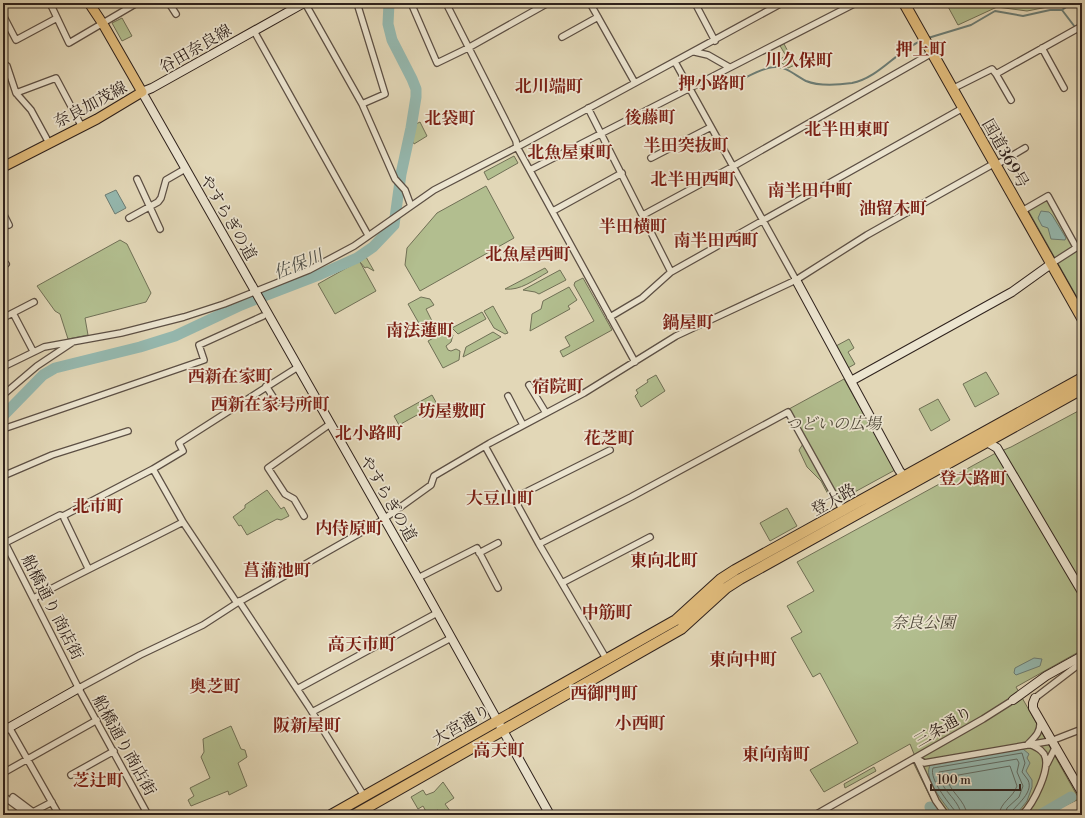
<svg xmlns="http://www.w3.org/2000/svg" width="1085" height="818" viewBox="0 0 1085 818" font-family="'Libre Bodoni','Noto Serif JP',serif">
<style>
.green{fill:#b2be8f;stroke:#707056}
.water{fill:#95b9b0;stroke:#6c7d75}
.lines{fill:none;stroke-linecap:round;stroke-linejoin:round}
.shore{stroke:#626e66;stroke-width:1}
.stream{stroke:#6c7d75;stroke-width:2}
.river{stroke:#95b9b0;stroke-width:11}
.street-casing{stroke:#5c4f44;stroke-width:8}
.secondary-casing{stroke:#2f221d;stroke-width:10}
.primary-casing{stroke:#2f221d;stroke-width:11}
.highway-casing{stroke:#2f221d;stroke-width:12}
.street{stroke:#ece5d0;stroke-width:5.5}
.secondary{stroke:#ece5d0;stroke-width:8}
.primary{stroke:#e1bc7c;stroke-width:9}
.highway{stroke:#e1bc7c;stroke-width:10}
.rail{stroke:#2f221d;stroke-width:2;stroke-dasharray:7 7;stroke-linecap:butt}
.labels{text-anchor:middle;stroke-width:3.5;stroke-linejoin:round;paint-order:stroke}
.street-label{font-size:16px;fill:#2f221d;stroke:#ece5d0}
.park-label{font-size:16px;font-style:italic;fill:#50493a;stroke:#ece5d0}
.neighbourhood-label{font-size:17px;font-weight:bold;fill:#7a1f14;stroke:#ece5d0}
.water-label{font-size:17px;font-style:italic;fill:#4e4f49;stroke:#ece5d0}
</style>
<rect width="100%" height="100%" fill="#e2d7b7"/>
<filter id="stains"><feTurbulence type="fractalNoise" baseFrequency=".005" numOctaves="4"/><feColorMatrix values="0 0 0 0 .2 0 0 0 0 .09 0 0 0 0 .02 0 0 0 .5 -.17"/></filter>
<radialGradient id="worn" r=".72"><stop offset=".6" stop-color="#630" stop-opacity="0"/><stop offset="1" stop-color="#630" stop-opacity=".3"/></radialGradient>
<!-- green -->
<path class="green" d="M946,3H1058V5L1027,11L997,7L958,25Z
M122,18L132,36L122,41L112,23Z
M783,42L795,65L788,68L778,60L786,56L779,44Z
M420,122L427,136L414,144L412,140L414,125Z
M514,156L518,163L488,180L484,172Z
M486,186L514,238L420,291L405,265L407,248L437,213Z
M1045,200H1049L1078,250L1082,248V306L1028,210Z
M120,240L127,244L151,293L146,302L85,318L88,335L68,339L60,314L55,311L37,286Z
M366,257L374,271L367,267L365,268L360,262L376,291L335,314L318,284Z
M545,268L548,272C534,280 520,291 505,289Z
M560,270L566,280L539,294L535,292L523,290Z
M583,278L612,330L563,357L560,351L570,346L565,337L594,321L574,285L575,282Z
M569,287L577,300L568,306L570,309L530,331L532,314L541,309L543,301Z
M421,297L430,299L434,305L426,309L436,329L425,334L408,304Z
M493,306L508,333L505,334L494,328L484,311Z
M482,312L486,319L458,334L452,328Z
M448,330L453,335L451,342L446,346L448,350L451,351L456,349L460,351L459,360L443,368L428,341Z
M493,332L501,337L463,357L466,347Z
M849,339L854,348L848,352L855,364L848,368L836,346Z
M986,372L999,394L975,407L963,384Z
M656,375L665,391L641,407L635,396L638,393L636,390L648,382L647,380Z
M844,379L895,470L840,500L835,491L829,496L821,481L807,467L799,450L803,444L789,409Z
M432,395L437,404L399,425L394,416Z
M938,399L950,420L931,431L919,409Z
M1082,409V650L1016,687L1079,799L1046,815H932L927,805L933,803L914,764V754L910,744L824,792L810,770L858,743L820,673L813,677L791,638L802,632L787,606L814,591L797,562L994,454L1011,447Z
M267,490L281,509L284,507L289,516L281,520L277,519L247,535L241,525L239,526L233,517L245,508V505Z
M787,508L797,526L770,541L760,523Z
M231,726L241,749L245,750L247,757L238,763L247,786L229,795L228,791L191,806L188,800L194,796L190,788L210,778L201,757L204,752L203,739Z
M874,767L876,771L845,788L844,784Z
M443,782L454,798L445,804L453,815H441L438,810L428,815L423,806L418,809L411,797L423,790L426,795L434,792Z"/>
<!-- water -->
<path class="water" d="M116,190L126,208L115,214L105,195Z
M1041,211L1049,212L1052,215L1066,238L1065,240L1051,239L1048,228L1042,226L1038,218Z
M1034,658L1042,659L1040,666L1016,675L1014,673L1015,668Z
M1023,749L1029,754L1027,758L1030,763L1026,771L1032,780V787L1027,801L1019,811L1010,815H953C945,804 921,777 931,764Z"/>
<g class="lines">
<!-- shore -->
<path class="shore" d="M956,815L955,811C948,802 929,779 933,768L1022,753L1025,763L1022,772C1024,775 1026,777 1028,780C1035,794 1011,808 1010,815
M961,815C960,799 938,789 939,772L1017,759L1019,763L1017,772L1023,786L1019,797L1007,808L1005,815
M967,815C966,800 948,791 947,777L1010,766L1017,786C1013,798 1000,802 999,815"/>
<!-- stream -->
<path class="stream" d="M1062,10L1072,3
M928,38L971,25L995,11L1023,16L1050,10H1062L1078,31L1082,46
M741,80C751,75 764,67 775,67C786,66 796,76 806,81C818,86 838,85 852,83C879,78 897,50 923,40"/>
<!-- river -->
<path class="river" d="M3,416L43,375L55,368L140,347L175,336L241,305L321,274L357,258L373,247L394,225L401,174L411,128L416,97V89L412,79L392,40L388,24L389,3
M930,807L934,815
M1040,815L1071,797"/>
<defs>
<path id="street" d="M50,3L69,43L137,3
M169,3L176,14
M305,3L362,104
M357,3L385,94L362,104L395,179L405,190L411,206
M411,3L437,63L468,48L548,3
M446,3L516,141L517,147L635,362
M590,3L635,83
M695,3L715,41
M3,15L16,40L57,18
M254,31L368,235
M562,37L598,17
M1042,48L1064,88
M695,52L708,55L729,67
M675,62L796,280
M3,63L7,66L16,93L31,110L49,143
M996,74L1011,100
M952,89L992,69L996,74L1082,26
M16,93L56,78L82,127
M588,108L671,272
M651,158L711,127
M996,165L1025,148
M530,170L856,3
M137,179L160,229
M553,211L622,173
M1022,211L1048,196L1076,247
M3,213L9,225
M643,215L732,167L932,53
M129,218L158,202L161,198L166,180L185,169
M1051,264L1082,244
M3,267L6,264
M13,313L33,351
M610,317L642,298L671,272L963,108
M3,318L34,302
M3,367L44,347L121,333L184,317L224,304L309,270L354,246L434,190L521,145L782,3
M529,385L546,413
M266,386L277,403
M3,395L37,366L73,342
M508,396L523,425
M3,429L204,360L199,345L263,316
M485,446L539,544
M3,476L52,455L128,431
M514,498L610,450
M63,516L88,568
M304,516L294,499L285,494L268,468L330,424
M3,539L80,691L148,815
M5,543L60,515L63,516L153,469
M479,553L498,543
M418,578L477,548L498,588
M562,583L650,537
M34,598C83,571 133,548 183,522
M239,601L309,707L364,796
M237,603L183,522L153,469L183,451L179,443L298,367
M607,660L539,544L631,497L788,412L843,511
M79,688L140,655L203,625L237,603L381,521L431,485L434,476L490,443L584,393L676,336L796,280L867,235L995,163
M297,689L437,613
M1035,698L1082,662
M312,712L451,638
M9,727L59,815
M916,758L924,763L1051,741L1082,729
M916,758L936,801L946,815
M1047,764L1055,748
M3,773L97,720
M71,775L114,751
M3,796L29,815
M13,797L37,815
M33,812L52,802
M815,815L983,719L1013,700
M1022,815C1033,804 1052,768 1044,754C1040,748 1034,746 1028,744C1035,737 1041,732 1040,721"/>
<path id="secondary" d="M304,3L152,88L142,92L418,578L550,815
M796,280L899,470L907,481
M851,381L1012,292L1051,264
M985,438L987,442L997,448L1082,592
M1035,698L1033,703V708L1082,793
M1013,700L1046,676L1082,656
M3,731L79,688"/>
<path id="primary" d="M3,167L97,119L142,92L103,24L89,3"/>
<path id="highway" d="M904,3L1082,318
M331,815L676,620L721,579L735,570L1082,378
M354,815L681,629L726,588L740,579L1082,389"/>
</defs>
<!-- street casing -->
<use href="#street" class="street-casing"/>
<!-- secondary casing -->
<use href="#secondary" class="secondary-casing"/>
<!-- primary casing -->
<use href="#primary" class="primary-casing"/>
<!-- highway casing -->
<use href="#highway" class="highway-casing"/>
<!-- street -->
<use href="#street" class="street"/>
<!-- secondary -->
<use href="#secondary" class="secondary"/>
<!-- primary -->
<use href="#primary" class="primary"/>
<!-- highway -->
<use href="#highway" class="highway"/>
<!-- rail -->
<path class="rail" d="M3,806L12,815"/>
</g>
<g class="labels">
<!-- street labels -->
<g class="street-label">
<text transform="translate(195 48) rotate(-30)" y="6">谷田奈良線</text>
<text transform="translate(90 104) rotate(-28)" y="6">奈良加茂線</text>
<text transform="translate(1006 153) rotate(60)" y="6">国道369号</text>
<text transform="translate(229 217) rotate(60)" y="6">やすらぎの道</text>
<text transform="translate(389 498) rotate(60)" y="6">やすらぎの道</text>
<text transform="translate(833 499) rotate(-29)" y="6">登大路</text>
<text transform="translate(53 607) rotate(63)" y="6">船橋通り 商店街</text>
<text transform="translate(461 724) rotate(-30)" y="6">大宮通り</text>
<text transform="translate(943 726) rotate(-30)" y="6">三条通り</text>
<text transform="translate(125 745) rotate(61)" y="6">船橋通り商店街</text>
</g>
<!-- park labels -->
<g class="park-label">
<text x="833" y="429">つどいの広場</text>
<text x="923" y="628">奈良公園</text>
</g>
<!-- neighbourhood labels -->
<g class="neighbourhood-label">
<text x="921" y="55">押上町</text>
<text x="799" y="66">川久保町</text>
<text x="712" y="89">押小路町</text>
<text x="549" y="92">北川端町</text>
<text x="650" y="123">後藤町</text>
<text x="450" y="124">北袋町</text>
<text x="847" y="135">北半田東町</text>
<text x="686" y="151">半田突抜町</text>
<text x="570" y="158">北魚屋東町</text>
<text x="693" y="185">北半田西町</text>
<text x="810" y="196">南半田中町</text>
<text x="893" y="214">油留木町</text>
<text x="633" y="232">半田横町</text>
<text x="716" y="246">南半田西町</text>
<text x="528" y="260">北魚屋西町</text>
<text x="688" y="328">鍋屋町</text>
<text x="420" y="336">南法蓮町</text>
<text x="230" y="382">西新在家町</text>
<text x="558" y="392">宿院町</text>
<text x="270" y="410">西新在家号所町</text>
<text x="452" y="417">坊屋敷町</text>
<text x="369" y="439">北小路町</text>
<text x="609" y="444">花芝町</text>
<text x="973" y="484">登大路町</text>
<text x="500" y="504">大豆山町</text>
<text x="98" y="512">北市町</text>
<text x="349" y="534">内侍原町</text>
<text x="664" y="566">東向北町</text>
<text x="277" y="576">菖蒲池町</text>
<text x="607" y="618">中筋町</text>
<text x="362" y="650">高天市町</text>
<text x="743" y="665">東向中町</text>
<text x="215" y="692">奥芝町</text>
<text x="604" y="699">西御門町</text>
<text x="640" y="729">小西町</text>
<text x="307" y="731">阪新屋町</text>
<text x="499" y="756">高天町</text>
<text x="776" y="760">東向南町</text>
<text x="98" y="786">芝辻町</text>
</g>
<!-- water labels -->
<g class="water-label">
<text transform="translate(298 264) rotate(-22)" y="6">佐保川</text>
</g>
</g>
<!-- margin -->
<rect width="1085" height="818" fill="none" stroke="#e2d7b7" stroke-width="16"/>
<rect x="4" y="4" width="1077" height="810" fill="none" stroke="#2f221d" stroke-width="2"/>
<rect x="8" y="8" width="1069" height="802" fill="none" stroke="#2f221d"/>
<!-- scale -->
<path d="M931 784v6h89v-6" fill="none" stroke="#2f221d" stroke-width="2"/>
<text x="937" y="784" font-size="12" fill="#2f221d" stroke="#ece5d0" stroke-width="3" paint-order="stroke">100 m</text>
<rect width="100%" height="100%" filter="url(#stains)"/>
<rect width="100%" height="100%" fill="url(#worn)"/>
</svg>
